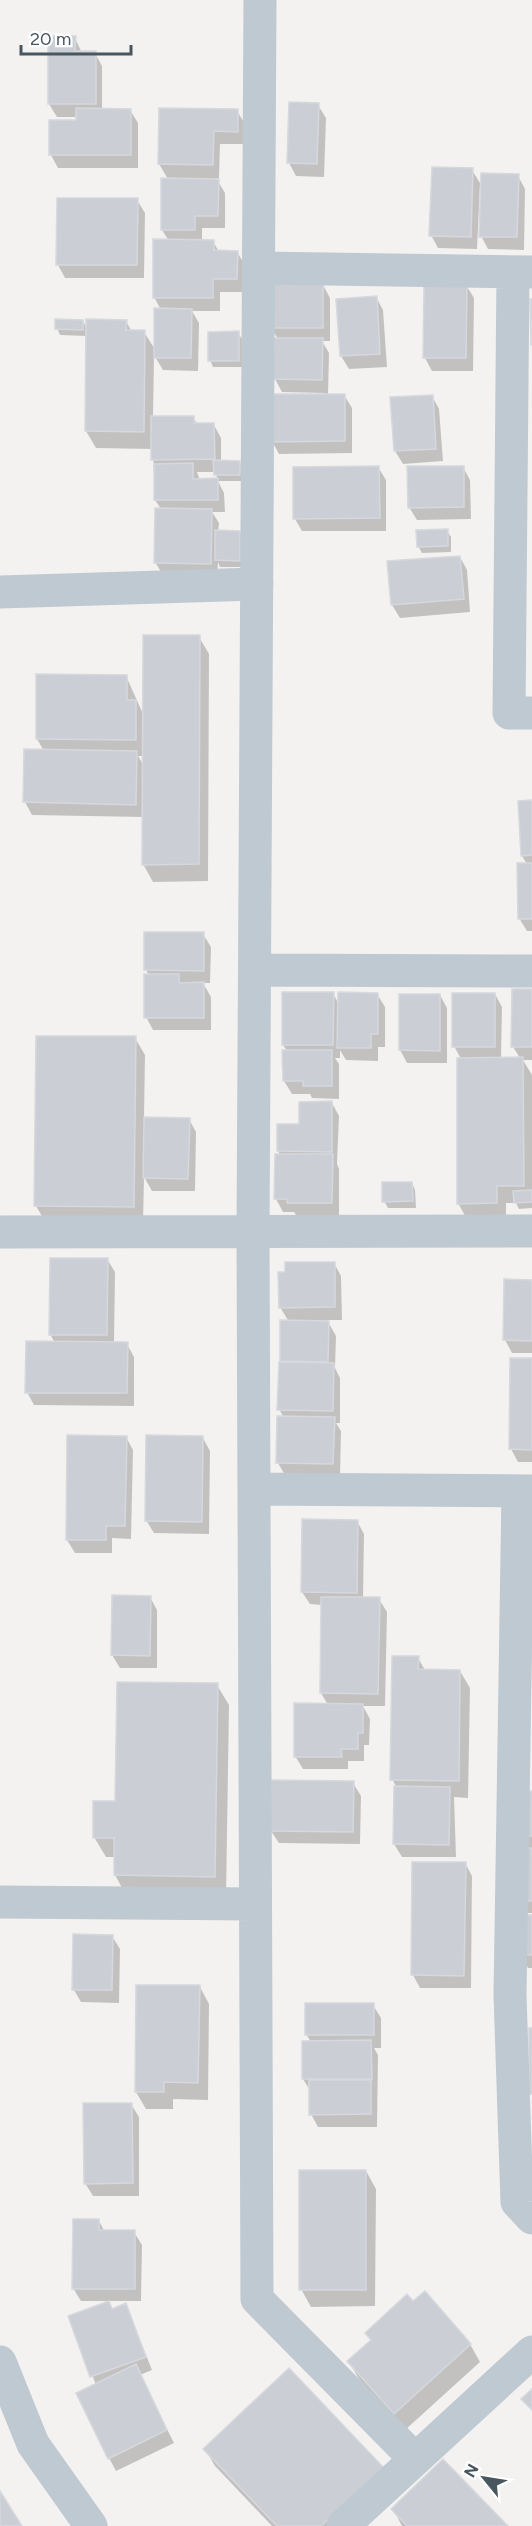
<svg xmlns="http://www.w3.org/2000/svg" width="532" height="2526" viewBox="0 0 532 2526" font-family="Figtree,sans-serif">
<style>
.shadow{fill:#0003;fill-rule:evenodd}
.building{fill:#cbced4;stroke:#d5d8dd;stroke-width:1.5}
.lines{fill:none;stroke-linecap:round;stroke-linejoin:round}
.minor{stroke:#bec9d1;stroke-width:33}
</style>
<rect width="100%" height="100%" fill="#f4f1f1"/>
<!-- shadow -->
<path class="shadow" d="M75,38L82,53H95L102,66V110H130L138,123V168H58L51,155L77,121V117H57L49,104Z
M318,105L326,118L324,177L296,176L289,163Z
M237,111L245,124V144H220L219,178H216L225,193V228H202V241H213L219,252H237L245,265L244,292H220V311H192L199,323L198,371L163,370L154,355L153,417H193L197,424L214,425L221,438V462H239L243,469V481H218L224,493L225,512H212L219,523L218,532H240L243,539V567H220L218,562L217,576L163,575L155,562L161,509L155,500L153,449L96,448L86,431L87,336L60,335L57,328L83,321L87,330L126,321L132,332H144L156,351L161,310L154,297L169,241L162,230L168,179L159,164ZM197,472H215L218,480H200Z
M472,170L480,183L477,249L438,248L431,235Z
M518,176L525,189L524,250L488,249L481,236Z
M58,200H137L145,213L144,278H65L58,265Z
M323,285L330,298V341H322L329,353L328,395H344L352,408V453L279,454L272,441L324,393L282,392L275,379L278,339L271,328Z
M466,285L474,298L473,371H432L425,358V286Z
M376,297L383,310L387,367L349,369L341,356L338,300Z
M238,333L242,339V367H213L210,360Z
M432,396L439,409L443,461L403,464L395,451Z
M378,467L386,480V531H302L295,519Z
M463,467L470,480L471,519L417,520L409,507Z
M447,531L451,537V552L422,553L418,546Z
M460,557L467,570L470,612L400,618L392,605Z
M199,637L209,654L208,881L153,882L143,864V817L32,815L25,802L44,751L37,739L126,676L144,716ZM138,756H144V766Z
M532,802V931H527L519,918L527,864L522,856Z
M203,934L211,947L210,983H203L211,997V1030H153L146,1017L149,975L146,970Z
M532,991V1060H523L532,1075V1208L519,1209L516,1203H506V1220L468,1221L458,1203L461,1059L454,1046L495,994L502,1007L501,1059L520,1058L513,1047Z
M333,993L339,1005L377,994L385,1007V1047H378V1061L346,1060L340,1050V1058H335L339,1064V1099L312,1098L310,1094H292L284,1081L287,1051L283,1045Z
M400,995H440L447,1008V1063H407L400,1050Z
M135,1038L145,1055L144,1118L189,1119L196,1132L195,1191H152L144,1177L143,1224L46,1223L36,1206Z
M332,1103L339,1116L337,1164L339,1169V1215H296L294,1212H283L276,1199L281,1156L278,1151L301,1125Z
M412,1183L415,1190L416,1208H388L384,1201Z
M107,1259L115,1272L114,1343L127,1344L134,1357V1406L34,1405L27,1392L55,1343L50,1334Z
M334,1263L341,1276L342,1320H327L336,1336L335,1368L340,1378V1423H336L341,1431L340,1477L285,1475L278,1463L284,1418L279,1409L283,1364L281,1360L289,1322L280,1307Z
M532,1281V1353H512L505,1340Z
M532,1359V1462H518L511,1449Z
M126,1437L133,1450L131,1539L112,1538V1553H75L67,1540Z
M203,1438L210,1451L209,1534L154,1533L146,1520Z
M357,1521L364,1534L363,1599H379L387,1612L385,1706H363L370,1719L369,1745H364V1761H348V1769H303L295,1756L328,1705L321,1693L322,1605L310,1604L302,1592Z
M150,1597L157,1610V1668H120L112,1655Z
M418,1658L425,1670L460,1671L470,1688L468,1798L454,1797L456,1857H402L394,1844L397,1788L392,1779Z
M217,1685L229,1705L226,1897L126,1895L115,1875V1857H106L94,1837L116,1803Z
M353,1783L361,1796L360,1844L279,1843L271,1831Z
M532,1792V1913H527L530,1850L522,1836Z
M465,1863L472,1876L471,1988H420L413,1975Z
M532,1917V1968H528L521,1955Z
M112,1936L120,1949L119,2003L81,2002L74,1990Z
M200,1987L209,2004L208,2100L173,2099V2109H146L136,2092Z
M373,2005L381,2018V2048H374L378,2055L377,2127H318L311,2114V2092L303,2079L311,2042L306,2034Z
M131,2104L139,2117V2196H93L85,2183Z
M366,2171L376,2189L375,2306L311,2307L301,2289Z
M99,2221L105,2232H134L142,2245L141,2301H81L73,2288Z
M413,2303L470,2344L480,2362L405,2430L359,2379L349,2362L371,2341L367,2333Z
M126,2305L152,2370L140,2375L174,2443L116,2471L109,2458L96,2385L70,2317L112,2310Z
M205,2449L348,2526H272L215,2466Z
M393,2509L506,2526H402Z"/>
<!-- building -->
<path class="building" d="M48,36H76L75,51H96V104H48Z
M289,102L319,103L317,164L287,163Z
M76,108L131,109V155H49V120H76Z
M159,108L238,109V132L214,131L213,165L158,164Z
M432,167L473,168L471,237L429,236Z
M481,173L519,174L517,237H479Z
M161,178L219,179L218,216H195V230H161Z
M57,198H138L137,265H56Z
M153,239L214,240V250L238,251L237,279H213V298H153Z
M270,283H323V328H270Z
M424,284H467L466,358H423Z
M377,296L380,354L340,356L336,299Z
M530,299H532V345H531Z
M154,308L192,309L191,358H154Z
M55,319L83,320V330L55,329Z
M86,319L127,320L126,330H145L144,432L85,431Z
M239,331V361H208V332Z
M274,338H323L322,380L273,379Z
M269,394H345V441L270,442Z
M433,395L436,449L394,451L390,397Z
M151,416H194V423H214L215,459L151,460Z
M213,460L240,461V475H214Z
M193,463V479L218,478V500H154V464Z
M379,466L380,518L293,519V467Z
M407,466H464V507L408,508Z
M155,508L212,509L211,564L154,563Z
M448,529V546L417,547L416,530Z
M215,530L240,531V561L215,560Z
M460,556L464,599L391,605L387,561Z
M143,635H200L199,864L142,865Z
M36,674L127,675V700H136V740L36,739Z
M24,749L137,751L136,805L23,802Z
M532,800V855L521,856L518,801Z
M517,863H532V919H518Z
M144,932H204V971L144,970Z
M144,974H179V983L204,982V1018H144Z
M512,989H532V1047H511Z
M282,992H334L333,1045H282Z
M338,992L378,993V1034H371V1048H337Z
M452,993H495V1047H452Z
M399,994H440V1051L399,1050Z
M36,1036H136L134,1207L34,1206Z
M282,1050H332V1086H303V1081H283Z
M523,1057L524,1186H497V1203L457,1204V1058Z
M332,1101V1152L277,1151V1124H299V1102Z
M144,1117L190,1118L188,1179L143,1178Z
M275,1154H333L332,1203H287V1199H274Z
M382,1182H412L413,1201L382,1202Z
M532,1190V1202L514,1203L513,1191Z
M50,1258H108L107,1335H49Z
M285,1262H335V1307L279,1308L278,1272H285Z
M504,1279L532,1280V1341L503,1340Z
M280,1320L329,1321L328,1362L280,1361Z
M26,1341L128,1342L127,1393H25Z
M510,1358H532V1450L509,1449Z
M279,1362L334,1363L333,1411L277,1410Z
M277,1416L335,1417L333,1464L276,1463Z
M67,1435L127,1436L125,1526H106V1540H66Z
M146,1435L203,1436L202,1522L145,1521Z
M302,1519L358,1520L357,1593L301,1592Z
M112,1595L151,1596L150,1656L111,1655Z
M321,1597H380L378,1694L320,1693Z
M392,1656H419L418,1669L460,1670L459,1781L390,1780Z
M117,1682L218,1683L215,1877L114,1875V1838H93V1801H115Z
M294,1703L363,1704V1733H358V1749H341L342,1757H294Z
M271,1780L354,1781L353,1832L270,1831Z
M394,1786L450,1787L449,1845L393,1844Z
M522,1791H532V1836H521Z
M518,1848H532V1901H518Z
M412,1862H466L464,1976L411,1975Z
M519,1915H532V1955H519Z
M73,1934L113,1935L112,1990H72Z
M136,1985H200L198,2083L164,2082V2092H135Z
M305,2003H374V2035H305Z
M529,2028H532V2094H529Z
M371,2040L372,2079H302V2041Z
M309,2080H371V2114L309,2115Z
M83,2103H132L133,2183L84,2184Z
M299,2170H366V2290H299Z
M73,2219H99V2230H135V2289H72Z
M425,2291L471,2344L394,2414L347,2361L371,2340L365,2333L407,2294L413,2301Z
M109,2301L112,2309L126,2303L146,2357L90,2377L68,2316Z
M136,2364L167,2430L108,2459L76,2393Z
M289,2368L383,2467L321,2526H277L203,2449Z
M532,2389V2410L521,2399Z
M443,2459L508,2526H407L391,2509Z
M0,2491L22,2526H0Z"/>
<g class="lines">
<!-- minor -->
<path class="minor" d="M260,0L253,1232L257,2299L415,2459
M260,268L532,272
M513,272L509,713H532
M0,592L257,584
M255,970L532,971
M0,1232L532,1231
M254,1489L532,1491
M518,1491L510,1995L517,2202L532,2218
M0,1902L255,1904
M0,2362L33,2444L91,2526
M343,2526L532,2352"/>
</g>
<!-- north arrow -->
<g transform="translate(484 2478) rotate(300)" stroke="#ffffff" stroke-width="4.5" paint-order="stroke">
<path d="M0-4.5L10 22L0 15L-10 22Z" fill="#485660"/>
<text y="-9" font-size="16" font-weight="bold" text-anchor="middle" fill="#485660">N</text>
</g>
<!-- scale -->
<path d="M21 45v9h110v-9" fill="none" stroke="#485660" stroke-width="3"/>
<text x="30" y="45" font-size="18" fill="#485660" stroke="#ffffff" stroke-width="4.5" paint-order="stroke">20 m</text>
</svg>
